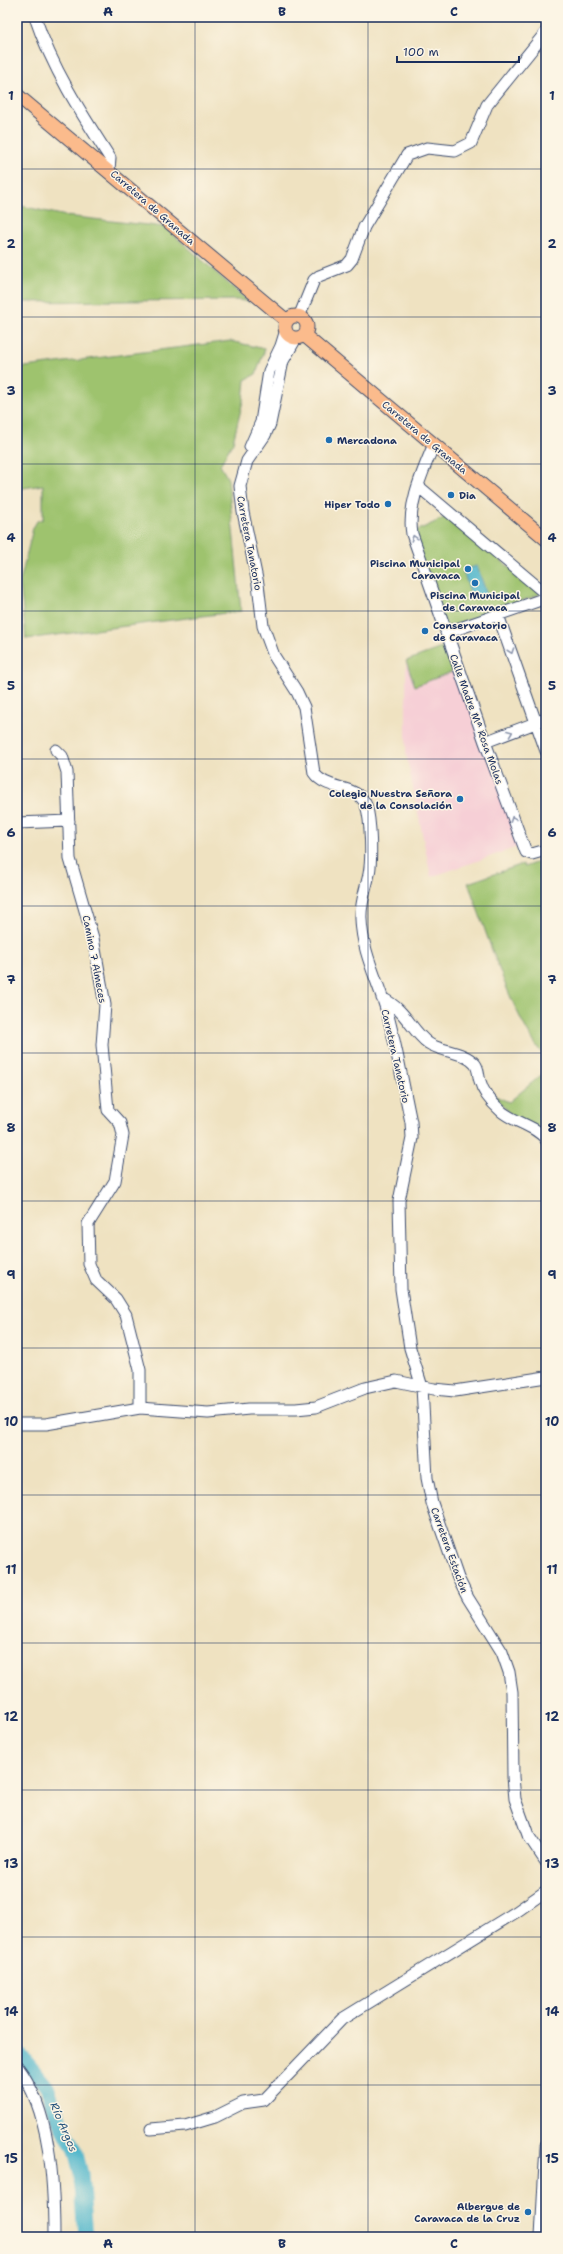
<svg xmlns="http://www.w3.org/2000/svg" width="563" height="2254" viewBox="0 0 563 2254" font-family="'Shantell Sans',sans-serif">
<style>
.built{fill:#f6cfd6}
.green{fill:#9ec36e;stroke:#5c7966}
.water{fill:#4db5cb;stroke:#347294}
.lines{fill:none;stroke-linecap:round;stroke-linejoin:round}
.river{stroke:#4db5cb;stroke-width:15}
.minor-casing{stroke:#3b4a6d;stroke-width:13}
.major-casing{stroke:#3b4a6d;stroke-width:15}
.minor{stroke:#fff;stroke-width:11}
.major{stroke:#fbbb8c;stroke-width:13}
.oneway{stroke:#8d97ae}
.grid{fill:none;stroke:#1b2f5e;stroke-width:1;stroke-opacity:0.55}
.poi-dot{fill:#1f6fb2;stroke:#fcf5e5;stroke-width:1.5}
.labels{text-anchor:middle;stroke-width:3;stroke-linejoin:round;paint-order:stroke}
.street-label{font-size:10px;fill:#1b2f5e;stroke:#fcf5e5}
.poi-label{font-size:10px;font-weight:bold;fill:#1b2f5e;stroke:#fcf5e5;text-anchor:end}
.water-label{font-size:11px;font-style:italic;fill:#2a577f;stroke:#fcf5e5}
.neatline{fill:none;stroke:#1b2f5e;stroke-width:1.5}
.grid-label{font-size:13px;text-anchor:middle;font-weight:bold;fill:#1b2f5e}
</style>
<rect width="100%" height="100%" fill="#fcf5e5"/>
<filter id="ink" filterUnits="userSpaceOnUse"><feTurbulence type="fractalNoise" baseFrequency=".025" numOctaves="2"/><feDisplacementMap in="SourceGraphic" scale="8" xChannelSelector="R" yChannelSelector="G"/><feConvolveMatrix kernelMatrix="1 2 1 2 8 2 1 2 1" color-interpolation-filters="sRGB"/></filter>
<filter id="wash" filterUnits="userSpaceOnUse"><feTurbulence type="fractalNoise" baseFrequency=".012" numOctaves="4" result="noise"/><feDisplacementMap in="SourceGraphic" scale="16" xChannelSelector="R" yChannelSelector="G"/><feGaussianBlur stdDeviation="0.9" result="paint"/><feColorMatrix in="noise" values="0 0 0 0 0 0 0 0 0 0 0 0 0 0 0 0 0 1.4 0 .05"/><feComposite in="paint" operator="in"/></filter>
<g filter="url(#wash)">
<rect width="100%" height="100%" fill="#efe2c1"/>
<!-- built -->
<path class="built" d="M451,645L523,845L431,877L406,754V661Z"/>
<!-- green -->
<path class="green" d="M17,205L66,216L165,227L249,302L238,300L19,302L17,320Z
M230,341L265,349L256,374L245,380L243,401L233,442L220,465L228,479L241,611L26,639L20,582L33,528L37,521L43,519V485L17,489V368Z
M448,516L541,594L445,628L412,533Z
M444,647L452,672L415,686L406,661Z
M546,859V1059C510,1014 489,938 468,883L523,864L524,867Z
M546,1071V1135L511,1115L493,1095L509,1102Z"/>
<!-- water -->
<path class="water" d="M477,566L487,595L472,599L463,570Z"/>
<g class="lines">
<!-- river -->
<path class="river" d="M17,2051L47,2087L59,2119L75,2150L81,2174L86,2237"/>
</g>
</g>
<g filter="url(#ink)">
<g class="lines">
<defs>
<path id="minor" d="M35,17C52,68 81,113 110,158L109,170
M299,317L314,280L319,276L347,265L352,259L364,227L407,155L427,148L455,151L471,143L487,105L546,32
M298,338L295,340L283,361L270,424L265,435L247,461L240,486L243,512L258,584L263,626L274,656L297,692L304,707L314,773C326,791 358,784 366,805C371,820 372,859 369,874C366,889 360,903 361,919C362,952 378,981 387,1012C397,1048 403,1085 411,1122L412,1138L399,1201L401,1289L410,1348L422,1387L427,1478L432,1503L458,1578L468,1598L502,1652L509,1672L512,1692L513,1777L515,1799L528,1835L546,1862
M434,444C423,471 407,505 412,534L485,742L526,852L532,854L546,850
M250,447L261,422L269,371L281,346L286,330
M418,486L546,594
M498,615L546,751
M446,633L546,598
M485,742L546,719
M56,750L62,756L67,772L70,859L93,938L105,1005L102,1045L108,1110L120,1123L123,1135L115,1181L88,1224L89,1264L96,1280L116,1299L126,1315L140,1370V1408
M17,823L69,821
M382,998C407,1011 410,1029 428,1043C441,1052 464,1051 475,1064C479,1069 478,1076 480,1081C483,1093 492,1103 501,1111C513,1122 539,1127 546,1140
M17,1424H46L140,1408L208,1413L249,1409H296L316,1407L365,1388L396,1381L434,1389L455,1391L546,1377
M17,2066C51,2110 54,2183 54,2237
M151,2129L185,2126L215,2117L243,2103L264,2100L342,2019L516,1912L546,1891
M541,2237L546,2145"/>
<path id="major" d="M17,95L287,321
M285 327a11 11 0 1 1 22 0a11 11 0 1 1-22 0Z
M304,335L546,539"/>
</defs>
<!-- minor casing -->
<use href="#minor" class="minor-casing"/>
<!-- major casing -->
<use href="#major" class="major-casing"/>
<!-- minor -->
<use href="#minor" class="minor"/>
<!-- major -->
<use href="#major" class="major"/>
</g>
<!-- one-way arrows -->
<defs><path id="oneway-chevron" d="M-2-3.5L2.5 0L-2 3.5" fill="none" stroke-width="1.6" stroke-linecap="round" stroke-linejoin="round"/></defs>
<g class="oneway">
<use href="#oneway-chevron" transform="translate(414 538) rotate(-107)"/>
<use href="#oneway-chevron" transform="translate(511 651) rotate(71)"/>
<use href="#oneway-chevron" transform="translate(510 733) rotate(-21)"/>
<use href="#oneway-chevron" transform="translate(513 819) rotate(-110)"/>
</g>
</g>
<!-- grid -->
<path class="grid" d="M195,17V2237M368,17V2237M17,169H546M17,317H546M17,464H546M17,611H546M17,759H546M17,906H546M17,1053H546M17,1201H546M17,1348H546M17,1495H546M17,1643H546M17,1790H546M17,1937H546M17,2085H546"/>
<!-- markers -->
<g class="poi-dot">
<circle cx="329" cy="440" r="4"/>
<circle cx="451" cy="495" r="4"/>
<circle cx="388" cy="504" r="4"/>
<circle cx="468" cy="569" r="4"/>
<circle cx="475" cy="583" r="4"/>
<circle cx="425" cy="631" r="4"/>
<circle cx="460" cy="799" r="4"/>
<circle cx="528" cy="2212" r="4"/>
</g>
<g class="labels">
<!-- street labels -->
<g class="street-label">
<text transform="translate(153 207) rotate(41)" y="4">Carretera de Granada</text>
<text transform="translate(425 437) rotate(40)" y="4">Carretera de Granada</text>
<text transform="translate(250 543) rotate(79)" y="4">Carretera Tanatorio</text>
<text transform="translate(477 719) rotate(70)" y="4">Calle Madre Mª Rosa Molas</text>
<text transform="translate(95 959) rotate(79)" y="4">Camino 7 Almeces</text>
<text transform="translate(396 1056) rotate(77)" y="4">Carretera Tanatorio</text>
<text transform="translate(450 1550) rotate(70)" y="4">Carretera Estación</text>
</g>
<!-- poi labels -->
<g class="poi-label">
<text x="337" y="444" text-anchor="start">Mercadona</text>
<text x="459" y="499" text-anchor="start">Dia</text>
<text x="380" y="508">Hiper Todo</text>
<text x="460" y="567">Piscina Municipal<tspan x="460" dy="12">Caravaca</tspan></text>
<text x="475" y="599" text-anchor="middle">Piscina Municipal<tspan x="475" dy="12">de Caravaca</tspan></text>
<text x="433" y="629" text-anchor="start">Conservatorio<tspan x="433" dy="12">de Caravaca</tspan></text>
<text x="452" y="797">Colegio Nuestra Señora<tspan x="452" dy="12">de la Consolación</tspan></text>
<text x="520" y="2210">Albergue de<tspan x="520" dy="12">Caravaca de la Cruz</tspan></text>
</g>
<!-- water labels -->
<g class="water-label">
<text transform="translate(64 2127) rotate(67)" y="4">Río Argos</text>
</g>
</g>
<!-- margin -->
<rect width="563" height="2254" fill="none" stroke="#fcf5e5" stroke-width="44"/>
<!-- scale -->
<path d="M397 56v6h122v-6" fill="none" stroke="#1b2f5e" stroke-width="2"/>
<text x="403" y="56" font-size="12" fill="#1b2f5e" stroke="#fcf5e5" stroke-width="3" paint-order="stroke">100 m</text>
<rect x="22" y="22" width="519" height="2210" class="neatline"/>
<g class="grid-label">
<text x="108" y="16">A</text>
<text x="282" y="16">B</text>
<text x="454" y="16">C</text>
<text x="11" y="100">1</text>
<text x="552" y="100">1</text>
<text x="11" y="248">2</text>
<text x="552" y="248">2</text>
<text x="11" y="395">3</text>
<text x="552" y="395">3</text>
<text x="11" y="542">4</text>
<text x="552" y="542">4</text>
<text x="11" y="690">5</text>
<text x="552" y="690">5</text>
<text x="11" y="837">6</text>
<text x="552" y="837">6</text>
<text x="11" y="984">7</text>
<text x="552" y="984">7</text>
<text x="11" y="1132">8</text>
<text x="552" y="1132">8</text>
<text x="11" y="1279">9</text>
<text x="552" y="1279">9</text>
<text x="11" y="1426">10</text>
<text x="552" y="1426">10</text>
<text x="11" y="1574">11</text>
<text x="552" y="1574">11</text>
<text x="11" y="1721">12</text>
<text x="552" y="1721">12</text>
<text x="11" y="1868">13</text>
<text x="552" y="1868">13</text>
<text x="11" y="2016">14</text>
<text x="552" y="2016">14</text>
<text x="11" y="2163">15</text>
<text x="552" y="2163">15</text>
<text x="108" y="2248">A</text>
<text x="282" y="2248">B</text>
<text x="454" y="2248">C</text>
</g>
</svg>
